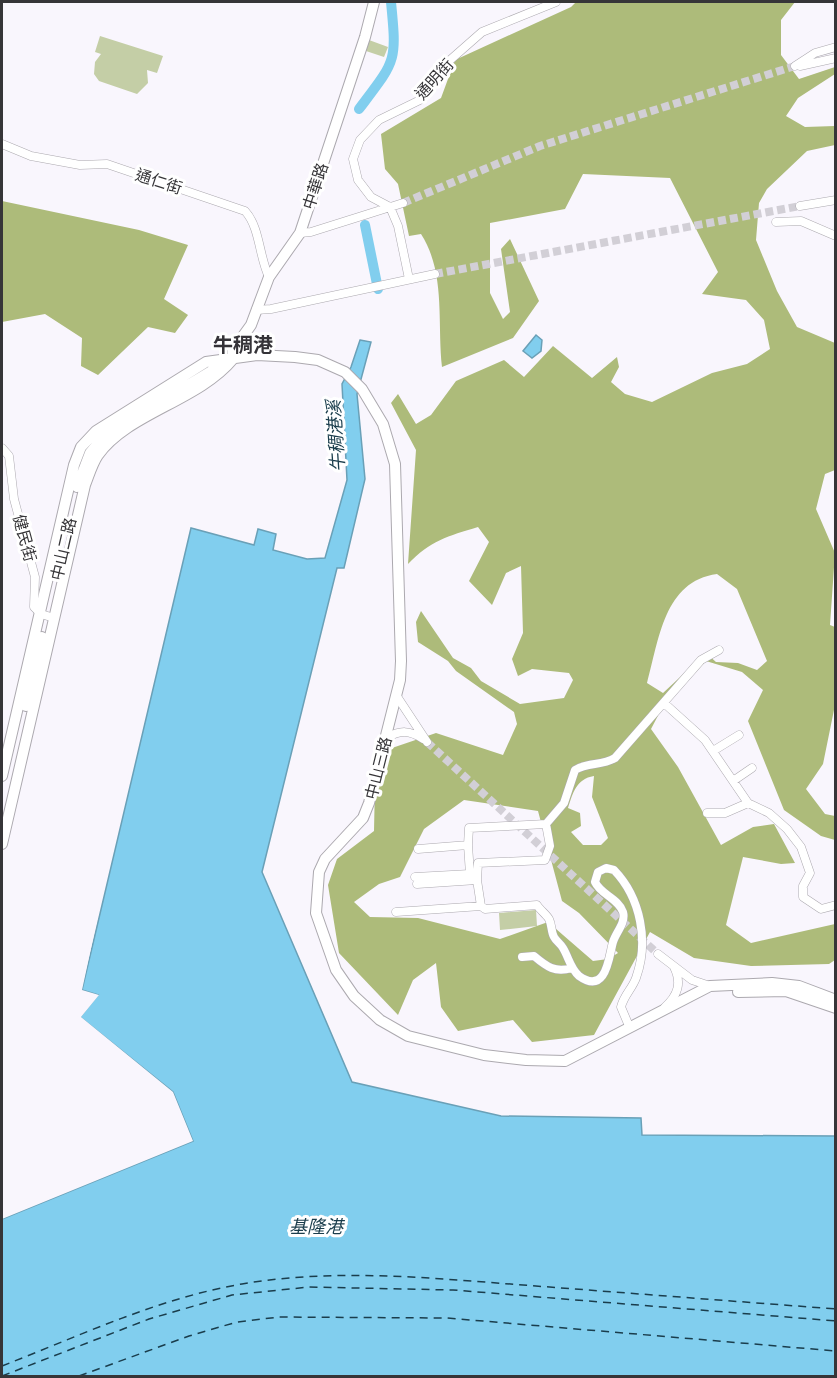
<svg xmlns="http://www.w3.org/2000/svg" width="837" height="1378" viewBox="0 0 837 1378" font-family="Helvetica,'Noto Sans TC',sans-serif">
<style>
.green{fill:#c4cea6}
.forest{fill:#adbb7a;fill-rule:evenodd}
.water{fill:#81ceee;stroke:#6aa0b7;stroke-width:1.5}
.pier{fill:#f9f6fd}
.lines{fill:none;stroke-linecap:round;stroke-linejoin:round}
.river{stroke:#81ceee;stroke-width:10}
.ferry{stroke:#1a3d4c;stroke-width:1.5;stroke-dasharray:8 6;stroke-linecap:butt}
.street-tunnel{stroke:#d2cfd6;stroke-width:8;stroke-dasharray:8 4;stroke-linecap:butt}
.street-casing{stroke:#aca9af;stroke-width:9}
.secondary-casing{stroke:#aca9af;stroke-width:12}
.street{stroke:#fff;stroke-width:8}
.secondary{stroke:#fff;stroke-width:10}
.labels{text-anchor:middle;stroke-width:6;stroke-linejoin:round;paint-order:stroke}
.street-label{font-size:16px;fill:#363538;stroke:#fff}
.water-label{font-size:18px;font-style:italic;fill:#1a3d4c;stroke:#fff}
.quarter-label{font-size:20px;font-weight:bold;fill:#353338;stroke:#fff}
</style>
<rect width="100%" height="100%" fill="#f9f6fd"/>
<!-- green -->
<path class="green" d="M100,36L163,56L157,73L147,70L148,83L137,94L99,81L94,74L95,62L101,54L95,52Z
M369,40L388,47L384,57L366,51Z
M536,910L537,926L500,930L499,913Z"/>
<!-- forest -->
<path class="forest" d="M576,2H795L781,20V55L799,79L835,67V74L798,98L786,116L805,127L835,126V145L807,151L767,189L759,203L756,240L777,291L797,327L835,343V470L825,474L816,509L835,553L830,625L835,627V705L823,764L806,789L825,814L835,816V840L821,836L784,810L748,721L763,690L742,672L706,661L662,708L651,729L678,767L721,845L753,827L774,824L795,863L781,864L743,857L726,925L751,943L835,924V960L829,964L751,966L694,958L650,932L594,1035L532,1042L513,1020L458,1031L441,1007L436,963L413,980L398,1015L339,953L328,885L337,859L374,831L375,783L392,748L436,733L503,755L517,724L514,712L456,671L448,661L418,642L416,622L421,611L453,658L471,668L481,681L520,704L564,698L573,680L569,673L532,669L518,676L512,659L523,633L521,566L506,573L492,605L469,581L489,542L478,527C448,536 430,541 408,564L416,450L391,403L398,394L416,424L431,415L456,381L504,360L524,377L553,346L592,378L617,357L619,367L611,382L625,394L652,402L712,373L747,364L770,349L764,320L746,300L702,294L718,272L670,178L583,174L565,209L490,223V293L503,319L510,312L501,249L510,239L539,301L513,338L442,367C437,322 446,273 421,234L409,236L398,184L385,169L381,134L441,98L455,60L571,7ZM717,574L737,589L767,661L757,670L738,663L716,662L706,653L663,693L647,683C659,640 664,581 717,574ZM594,776L592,797L608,838L601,845H583L571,832L581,826L580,813L568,808C573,793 576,779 594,776ZM464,800L538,811L562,901L579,913L618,953L608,959L593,961L548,922L500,939L418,918L370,917L354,902L379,884L400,877L424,829Z
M2,201L139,230L188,245L164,299L188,315L175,333L148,327L98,375L81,366L82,338L45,314L2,322Z"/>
<!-- water -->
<path class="water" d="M536,335L542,340L541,351L532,358L523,351Z
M360,340L371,342L357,394L365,479L344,568H337L262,872L352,1082L501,1116L641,1118L642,1135L835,1136V1376H2V1219L193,1141L173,1092L80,1017L98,995L82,990L191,528L254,545L258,529L276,534L273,550L307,559L325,558L347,480L342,384L351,367Z"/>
<!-- pier -->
<path class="pier" d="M130,768L82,990L99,995L81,1017L173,1092L193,1141L2,1219V1215L189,1139L171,1094L77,1017L93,997L79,990Z"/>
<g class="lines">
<!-- river -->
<path class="river" d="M359,109C396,60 397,63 391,2
M365,225L378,289"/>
<!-- ferry -->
<path class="ferry" d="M2,1366C79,1336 159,1298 242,1284C334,1268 430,1278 523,1285C627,1293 731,1301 836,1309
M2,1376L149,1319L232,1295L309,1287L453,1290L836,1321
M79,1376L189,1336L237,1322L279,1317L447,1318L836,1351"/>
<!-- street-tunnel -->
<path class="street-tunnel" d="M403,203L540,146L795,66
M435,274L800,206
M427,742L658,954"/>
<defs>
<path id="street" d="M795,66L815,53L836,47
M800,66L836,58
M2,144L31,156L80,165L107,164L245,211C260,227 259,257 269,277
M800,206L836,200
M390,207L371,197L358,180L353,159L360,140L379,120L420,100L449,61L482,32L556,2
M390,207L398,226L409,279
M776,222L801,221L836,236
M300,233L311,232L403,203
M256,310L271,309L435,274
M2,448L9,456L14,499L35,577L34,607L41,614L54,618
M396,695L427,742
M664,703L705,740L748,803L769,813L787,829L801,847L810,873L803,886V897L821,909L836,905
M386,738C401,730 409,730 423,739
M713,751L739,735
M733,781L752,768
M707,813H725L748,803
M546,824L564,803L575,770C587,762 602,766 615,758L701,660L719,650
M418,849L468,845L469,828L546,824L550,846L545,860L478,863L477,880L481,906L485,909L537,905C540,910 546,914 549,919C552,925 551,932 554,937C556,941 561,944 563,948C569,958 570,968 579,976C607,996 609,955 613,942C616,932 626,923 623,912C618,898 601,895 595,882L598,872L606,868L614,870C641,898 649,942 636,978C632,989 624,995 621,1007L629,1026
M415,877L470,874L468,845
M417,884L477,880
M396,912L481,906
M658,954L692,980L710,986
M522,957L534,956C547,967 555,973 572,968
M665,1007C678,995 682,983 674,967"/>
<path id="secondary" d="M233,359V350L251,325L269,277L300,233L365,37L374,2
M77,487L90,453L105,435L228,361
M26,706L42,637
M2,776L74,465L81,447L96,431L206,362L257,355L295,357L318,360L345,372L362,389L383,424L395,464L401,661L400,680L369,803L363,818L325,859L319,872L316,913L336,970L354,996L380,1020L408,1036L484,1055L526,1060L565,1061L710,986L772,983L799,986L836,1000
M2,844L85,485C89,475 92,464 98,455C128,413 198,401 233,359
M738,992L786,991L836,1008"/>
</defs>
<!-- street casing -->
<use href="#street" class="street-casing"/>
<!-- secondary casing -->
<use href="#secondary" class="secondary-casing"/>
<!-- street -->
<use href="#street" class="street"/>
<!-- secondary -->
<use href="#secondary" class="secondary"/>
</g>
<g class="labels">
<!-- street labels -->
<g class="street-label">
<text transform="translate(434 79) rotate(-48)" y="6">通明街</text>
<text transform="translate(159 181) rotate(18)" y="6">通仁街</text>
<text transform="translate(315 186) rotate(-72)" y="6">中華路</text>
<text transform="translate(25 538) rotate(75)" y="6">健民街</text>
<text transform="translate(63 549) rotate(-77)" y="6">中山二路</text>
<text transform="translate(378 768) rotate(-76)" y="6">中山三路</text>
</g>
<!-- water labels -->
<g class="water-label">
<text transform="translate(336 436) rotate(-94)" y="6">牛稠港溪</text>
<text x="316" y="1233">基隆港</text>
</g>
<!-- quarter labels -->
<g class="quarter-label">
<text x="243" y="352">牛稠港</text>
</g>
</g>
<!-- border -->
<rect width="837" height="1378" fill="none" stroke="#363538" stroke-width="6"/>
</svg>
